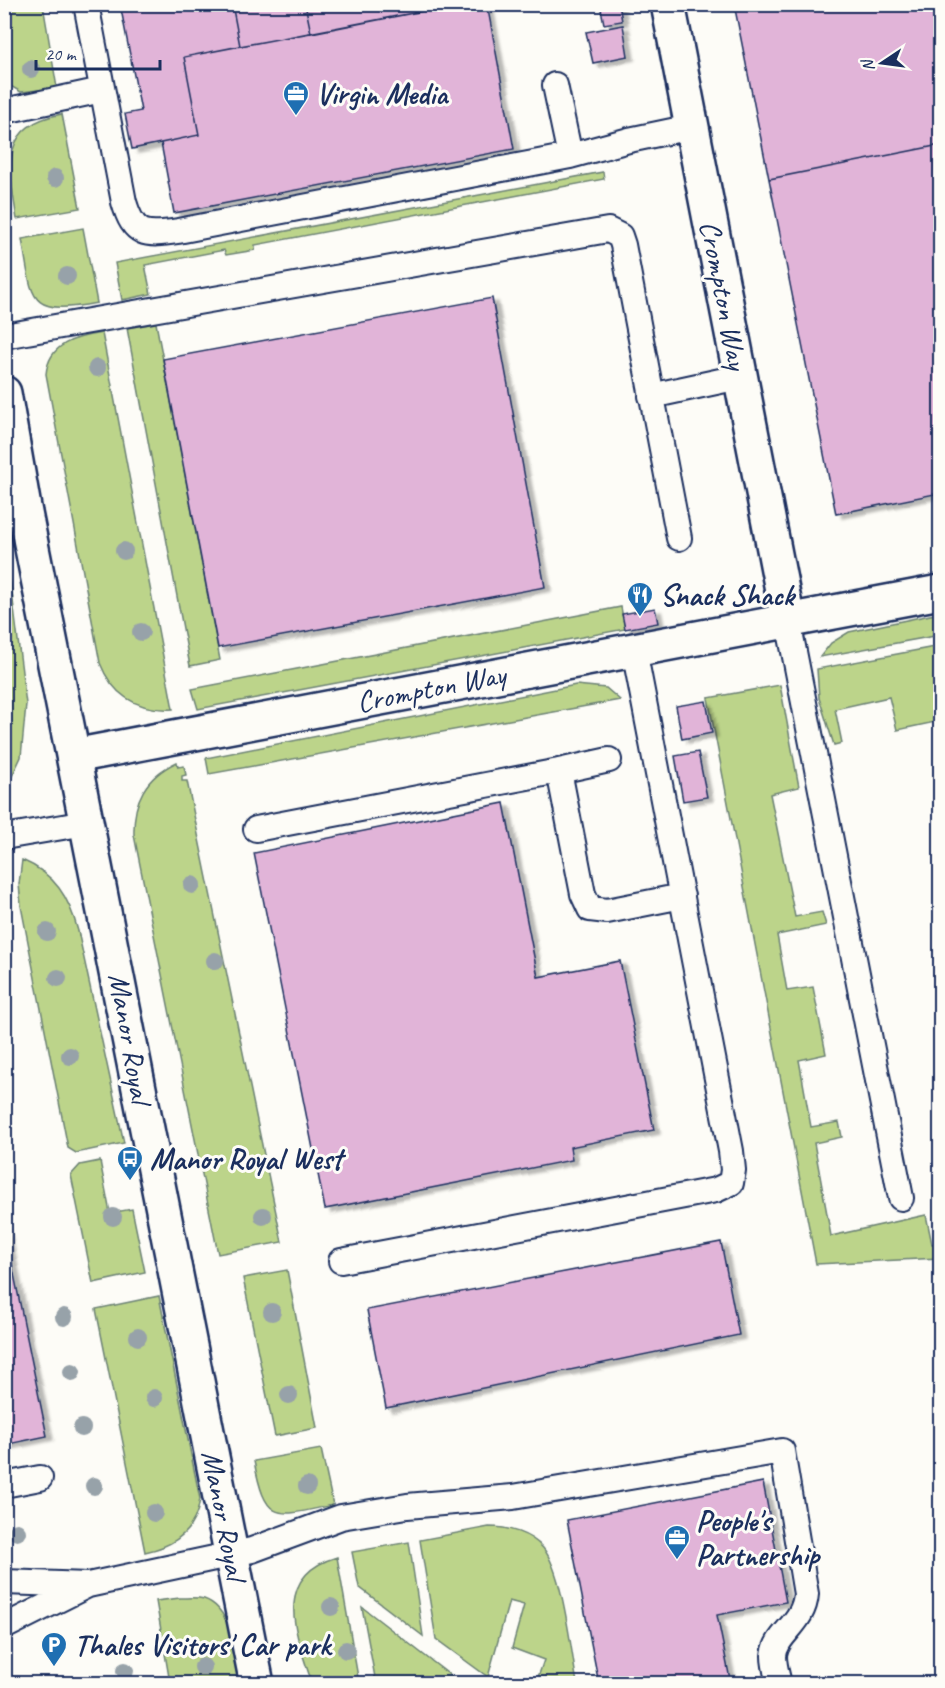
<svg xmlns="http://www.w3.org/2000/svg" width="945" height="1688" viewBox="0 0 945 1688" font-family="Caveat,sans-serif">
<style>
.green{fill:#bcd48a;stroke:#6c8274;stroke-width:1.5}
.building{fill:#e1b4d8;stroke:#1b2f5e;stroke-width:1.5;filter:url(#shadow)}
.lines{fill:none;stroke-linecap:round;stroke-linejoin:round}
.service-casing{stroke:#1b2f5e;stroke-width:28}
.minor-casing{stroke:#1b2f5e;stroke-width:38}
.tertiary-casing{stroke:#1b2f5e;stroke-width:38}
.service{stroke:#fdfcf7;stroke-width:24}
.minor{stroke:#fdfcf7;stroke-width:33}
.tertiary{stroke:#fdfcf7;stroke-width:33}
.tree{fill:#97a2a9}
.labels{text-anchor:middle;stroke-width:6;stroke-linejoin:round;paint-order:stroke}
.poi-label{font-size:30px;font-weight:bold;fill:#1b2f5e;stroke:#fdfcf7;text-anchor:start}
.street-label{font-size:30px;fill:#1b2f5e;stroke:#fdfcf7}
</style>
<defs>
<filter id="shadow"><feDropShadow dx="6" dy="4" stdDeviation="1.5" flood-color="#0004"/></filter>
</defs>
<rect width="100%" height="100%" fill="#fdfcf7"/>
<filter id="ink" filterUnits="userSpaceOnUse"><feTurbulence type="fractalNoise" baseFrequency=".0167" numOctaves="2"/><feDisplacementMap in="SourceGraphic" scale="12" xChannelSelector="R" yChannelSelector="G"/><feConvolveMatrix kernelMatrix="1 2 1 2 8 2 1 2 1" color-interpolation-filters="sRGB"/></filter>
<g filter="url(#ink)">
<!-- green -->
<path class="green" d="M4,5H43L57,88L21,92L5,83Z
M62,114L80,208L17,219C8,165 0,125 62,114Z
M603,172L604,179L255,245V250L226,255L224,250L145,265L151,294L122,300L115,263Z
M83,228L97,303C27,316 33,301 22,239Z
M156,323L220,660L190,666L127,328Z
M102,333L173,709C137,711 113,696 100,663L46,374C49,343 76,337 102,333Z
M4,529L26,704L21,757L6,789Z
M621,607L625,629L198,709L192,689Z
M940,613V635L820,657L831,643L849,632Z
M940,646V721L897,730L889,697L835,709L842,743L834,745L819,698L817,669Z
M576,685L606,688L620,700L209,774L206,758Z
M780,685L799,787L770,794L795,917L822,912L826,925L777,935L787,991L813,987L826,1054L799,1060L811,1127L839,1122L842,1137L814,1143L831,1236L926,1215L932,1244L940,1243V1258L816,1264L708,698Z
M177,762L178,767L184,766L186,775L182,776V781H187L282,1242L218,1254L134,835C133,801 145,777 177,762Z
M22,860C55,874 69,897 78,931L124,1143L76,1153L68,1148L21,906L19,884Z
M100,1161L110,1213L132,1209L145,1272L93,1283L71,1175L80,1165Z
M287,1270L317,1428L275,1436L243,1278Z
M159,1296L200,1499C196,1530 175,1546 145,1552L96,1309Z
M321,1449L333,1505C276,1517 266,1524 254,1461Z
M489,1527C508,1527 530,1533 543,1548C563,1572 571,1651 577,1683H536L544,1660L512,1648L524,1605L509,1601L488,1677L436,1639L420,1540Z
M409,1542L423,1636L359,1587L352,1552Z
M337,1557L359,1683H312C296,1635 271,1576 337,1557Z
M180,1598C188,1598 197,1597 204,1599C234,1609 235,1658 240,1683H170L156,1601Z
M362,1607L460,1683H376Z"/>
<!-- building -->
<path class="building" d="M120,4H232L240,46L184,57L199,135L132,149L125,114L141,111Z
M232,4H305L311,33L240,46Z
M305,4H459L311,33Z
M459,4H487L514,149L174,213L161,143L199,135L184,57Z
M600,4H619L622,21L604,24Z
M734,4H940V145L769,179Z
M623,25L628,56L593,63L586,32Z
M940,145V493L836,514L769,179Z
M492,298L545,587L218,648L163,359Z
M655,608L658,623L625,629L622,614Z
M706,701L712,733L682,739L676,706Z
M698,752L707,797L683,801L675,756Z
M504,803L538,977L620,961L654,1130L570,1147L572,1160L325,1209L254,853Z
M4,1225L47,1436L4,1445Z
M721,1242L739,1335L386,1408L367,1310Z
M763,1482L786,1602L717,1615L731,1684H599L567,1520Z"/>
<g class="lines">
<defs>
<path id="service" d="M86,4L124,202C134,236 145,236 178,231L570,156
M555,85L570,156L629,140L691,127
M4,111L102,90
M4,336L608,230L620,236L623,245L679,538
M651,396L739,377
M788,621L901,1198
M559,771L609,760
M256,829L559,771L583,894L590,909L607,911L682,896
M4,837L86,823
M341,1261L716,1190L731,1183L733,1170L731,1151L634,650
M4,1485L40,1478
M4,1582L88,1585L252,1550L341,1517L407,1506L513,1497L782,1451L806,1594C804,1624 776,1633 774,1656C774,1665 777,1675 779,1684
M4,1627L86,1586"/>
<path id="minor" d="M668,4L788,621
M74,756L940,592"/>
<path id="tertiary" d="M4,393L25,513L257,1684"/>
</defs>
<!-- service casing -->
<use href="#service" class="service-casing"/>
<!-- minor casing -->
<use href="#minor" class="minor-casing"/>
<!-- tertiary casing -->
<use href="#tertiary" class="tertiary-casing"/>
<!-- service -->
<use href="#service" class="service"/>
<!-- minor -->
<use href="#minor" class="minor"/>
<!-- tertiary -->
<use href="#tertiary" class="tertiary"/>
</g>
<!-- trees -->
<g class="tree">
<circle cx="31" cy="69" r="9"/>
<circle cx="55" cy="178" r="9"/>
<circle cx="67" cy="276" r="9"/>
<circle cx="97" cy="368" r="9"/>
<circle cx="124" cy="551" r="9"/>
<circle cx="141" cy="632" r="9"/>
<circle cx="192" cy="885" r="9"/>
<circle cx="47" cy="932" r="9"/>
<circle cx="215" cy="961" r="9"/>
<circle cx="58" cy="978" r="9"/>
<circle cx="70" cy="1056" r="9"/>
<circle cx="239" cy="1160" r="9"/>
<circle cx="263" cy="1216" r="9"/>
<circle cx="113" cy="1217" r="9"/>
<circle cx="272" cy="1312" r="9"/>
<circle cx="64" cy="1317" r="9"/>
<circle cx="138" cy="1337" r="9"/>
<circle cx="72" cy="1372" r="9"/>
<circle cx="289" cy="1395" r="9"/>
<circle cx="154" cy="1398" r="9"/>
<circle cx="82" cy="1428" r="9"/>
<circle cx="94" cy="1486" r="9"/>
<circle cx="307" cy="1486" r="9"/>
<circle cx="154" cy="1513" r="9"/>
<circle cx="17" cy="1532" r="9"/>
<circle cx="331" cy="1607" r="9"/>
<circle cx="346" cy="1650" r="9"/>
<circle cx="203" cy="1667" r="9"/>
<circle cx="125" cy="1671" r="9"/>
</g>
</g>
<!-- icons -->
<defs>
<symbol id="office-pin" viewBox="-11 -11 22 30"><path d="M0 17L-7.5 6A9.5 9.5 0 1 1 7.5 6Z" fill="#1f6fb2" stroke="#fdfcf7"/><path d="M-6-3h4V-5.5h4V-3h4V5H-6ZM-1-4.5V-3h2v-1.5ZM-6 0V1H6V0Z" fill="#fff"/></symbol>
<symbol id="restaurant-pin" viewBox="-11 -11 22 30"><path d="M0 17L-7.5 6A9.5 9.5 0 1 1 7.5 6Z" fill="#1f6fb2" stroke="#fdfcf7"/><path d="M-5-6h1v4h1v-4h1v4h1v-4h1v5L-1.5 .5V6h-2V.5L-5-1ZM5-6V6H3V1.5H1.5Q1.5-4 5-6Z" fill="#fff"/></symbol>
<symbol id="bus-pin" viewBox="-11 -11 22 30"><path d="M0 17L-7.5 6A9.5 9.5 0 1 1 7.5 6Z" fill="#1f6fb2" stroke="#fdfcf7"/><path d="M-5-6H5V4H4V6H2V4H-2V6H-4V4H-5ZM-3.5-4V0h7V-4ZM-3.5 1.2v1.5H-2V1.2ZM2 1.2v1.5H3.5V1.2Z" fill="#fff"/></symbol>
<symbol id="parking-pin" viewBox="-11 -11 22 30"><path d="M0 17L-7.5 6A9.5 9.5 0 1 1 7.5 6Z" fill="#1f6fb2" stroke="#fdfcf7"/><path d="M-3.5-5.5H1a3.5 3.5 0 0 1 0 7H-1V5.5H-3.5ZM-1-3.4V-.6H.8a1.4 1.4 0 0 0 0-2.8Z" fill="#fff"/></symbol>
</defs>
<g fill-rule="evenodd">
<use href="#office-pin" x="281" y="79" width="30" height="40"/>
<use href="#restaurant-pin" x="625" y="580" width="30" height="40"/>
<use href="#bus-pin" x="115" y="1144" width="30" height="40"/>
<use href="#office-pin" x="662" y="1523" width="30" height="40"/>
<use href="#parking-pin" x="39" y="1630" width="30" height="40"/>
</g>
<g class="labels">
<!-- poi labels -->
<g class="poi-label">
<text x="316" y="104">Virgin Media</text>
<text x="660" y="605">Snack Shack</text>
<text x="150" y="1169">Manor Royal West</text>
<text x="696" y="1531">People's<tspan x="696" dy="34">Partnership</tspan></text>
<text x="74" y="1655">Thales Visitors' Car park</text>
</g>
<!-- street labels -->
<g class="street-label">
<text transform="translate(724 295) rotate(79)" y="10">Crompton Way</text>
<text transform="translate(431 688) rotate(-11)" y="10">Crompton Way</text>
<text transform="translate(130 1038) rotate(80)" y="10">Manor Royal</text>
<text transform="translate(224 1515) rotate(79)" y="10">Manor Royal</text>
</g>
</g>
<!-- margin -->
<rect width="945" height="1688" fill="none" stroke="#fdfcf7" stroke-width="24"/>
<rect x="12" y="12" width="921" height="1664" fill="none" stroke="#1b2f5e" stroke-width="2" filter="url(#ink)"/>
<!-- north arrow -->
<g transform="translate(882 63) rotate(257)" stroke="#fdfcf7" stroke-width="4.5" paint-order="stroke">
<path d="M0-4.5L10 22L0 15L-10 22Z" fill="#1b2f5e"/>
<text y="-9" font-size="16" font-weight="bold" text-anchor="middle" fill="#1b2f5e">N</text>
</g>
<!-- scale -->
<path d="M36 60v9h124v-9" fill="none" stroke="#1b2f5e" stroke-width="3"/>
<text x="45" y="60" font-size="18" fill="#1b2f5e" stroke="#fdfcf7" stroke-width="4.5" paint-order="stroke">20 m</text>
</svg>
